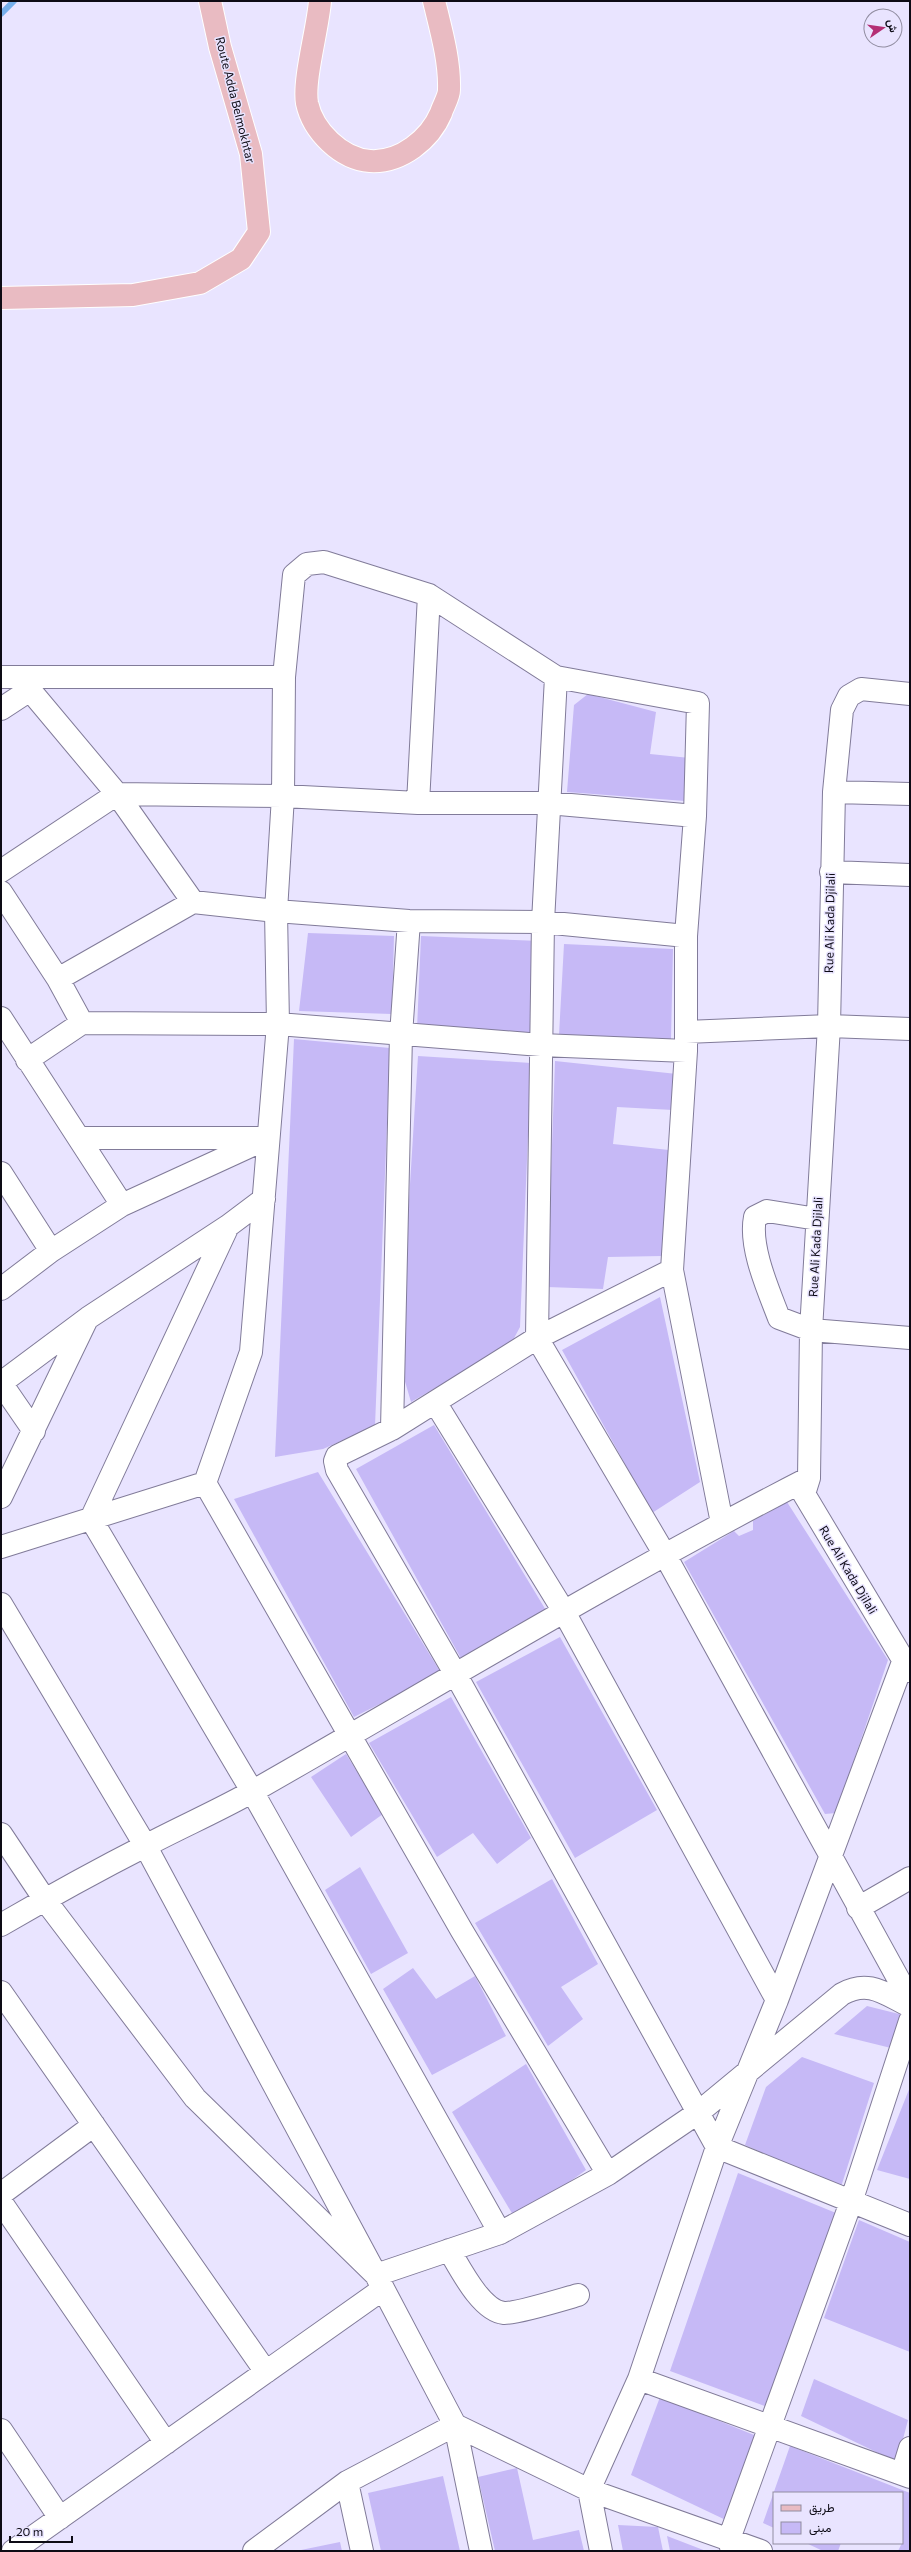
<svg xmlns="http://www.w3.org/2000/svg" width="911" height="2552" viewBox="0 0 911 2552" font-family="Commissioner,Vazirmatn,sans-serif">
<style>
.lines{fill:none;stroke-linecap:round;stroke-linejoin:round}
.stream{stroke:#75aeea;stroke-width:6}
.building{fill:#c6b9f6}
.minor-casing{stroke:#817b99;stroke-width:24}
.major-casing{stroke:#fff;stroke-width:24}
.minor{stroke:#fff;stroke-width:22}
.major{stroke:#e9bbc2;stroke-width:22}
.labels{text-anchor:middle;stroke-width:3;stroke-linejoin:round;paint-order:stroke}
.street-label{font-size:12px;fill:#0d0b15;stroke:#e9e4ff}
</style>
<rect width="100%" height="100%" fill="#e9e4ff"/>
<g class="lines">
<!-- stream -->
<path class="stream" d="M1,14L14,1"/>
</g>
<!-- building -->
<path class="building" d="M588,694L656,712L650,754L690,758L685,801L567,792L574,705Z
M308,933L394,936L392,1014L299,1011Z
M421,936L540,941L537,1035L417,1029Z
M564,944L673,949L671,1039L559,1035Z
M294,1039L390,1048L375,1426L323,1449L275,1457Z
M418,1056L531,1063L520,1327L512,1342L494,1354L411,1402L399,1361Z
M555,1061L677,1074L673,1110L617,1107L613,1144L669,1150L662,1256L608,1257L603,1289L547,1287Z
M660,1297L700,1482L652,1513L562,1350Z
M434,1425L547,1612L463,1662L356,1469Z
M318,1472L441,1673L354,1717L234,1499Z
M787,1502L888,1660L836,1813L825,1814L684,1562L734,1531L739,1536L753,1530V1521Z
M560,1637L657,1810L575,1858L476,1682Z
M451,1697L531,1838L497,1864L473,1833L437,1857L369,1743Z
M346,1754L383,1814L351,1837L311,1777Z
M360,1867L408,1953L371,1974L325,1890Z
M552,1879L598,1964L561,1987L583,2019L548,2046L475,1923Z
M413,1968L436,1999L475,1976L506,2036L432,2075L383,1989Z
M867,2006L903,2015L891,2048L834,2034Z
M802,2057L874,2083L841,2187L745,2145L766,2087Z
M526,2064L586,2170L516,2220L452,2112Z
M910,2087V2179L877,2170Z
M738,2173L836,2213L770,2408L670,2371Z
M859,2220L910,2242V2352L824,2318Z
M814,2379L908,2420L897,2462L801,2416Z
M660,2397L759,2437L730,2522L631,2475Z
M790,2446L910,2493V2551H898L902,2543V2493H774V2528L763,2523Z
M517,2468L533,2540L579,2530L584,2551H495L478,2477Z
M443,2476L460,2551H381L368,2493Z
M618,2525L658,2527L663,2551H623Z
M667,2536L706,2551H670Z
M340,2542L342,2551H301V2550Z
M806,2543H841L838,2551H823Z"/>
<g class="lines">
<defs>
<path id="minor" d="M1,677H284
M19,677L117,794L193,902
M556,677L543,922L537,1338L665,1555L910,2000
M910,694L861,689L849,696L842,710L834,792L829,1026L811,1330L809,1478L804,1494L910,1671
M1,709L30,690
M834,792L910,794
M418,803L429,595
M1,871L117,794L283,796L418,803H548L695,816
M831,872L910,875
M1,892L58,979L82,1023
M58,979L193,902L276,911L409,921L543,922L686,936
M1,1018L122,1205
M686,1032L829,1026L910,1029
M27,1060L82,1023L278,1024L541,1045L686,1051
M1,1173L51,1251
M817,1219L767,1211L755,1217C749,1247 768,1289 779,1318L811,1330L910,1338
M228,1226L91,1519L252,1791L500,2233
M672,1270L537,1338L392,1429L337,1456L335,1461L337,1470L456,1675L717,2147L910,2225
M1,1289L51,1251L122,1205L268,1138H79
M1,1383L88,1318L228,1226L264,1199
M1,1383L34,1431
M435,1402L563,1610L777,2000
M392,1429L401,1035L409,921
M1,1497L86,1321
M1,1547L205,1483
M1,1604L145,1845L376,2275L500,2233L608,2174L699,2112L842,1994C869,1979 885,1994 910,2006
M1,1834L45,1900L195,2098L376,2275L455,2425L481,2551
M858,1908L910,1878
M1,1925C49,1897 98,1870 147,1845C183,1826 220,1810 255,1790C439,1685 620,1575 809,1478
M1,1992L266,2372
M608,2174L462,1931L205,1483L251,1352L278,1024L276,911L283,796L284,677L294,575L307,564L324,562L429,595L556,677L698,703L695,816L686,936V1051L672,1270L722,1523
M1,2194L94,2125
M1,2202L166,2443
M449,2250C460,2268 481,2311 504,2313C515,2314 564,2299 578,2295
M639,2379L910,2477
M455,2425L589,2490L761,2551
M1,2430L60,2518
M902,2474L910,2448
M347,2482L362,2551
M13,2551L383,2289
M254,2551L347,2482L455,2425
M601,2551L589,2490L639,2379L717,2147L777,2000L903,1662H910
M732,2551L729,2539L851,2202L910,2021"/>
<path id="major" d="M320,1C318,28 303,80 307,103C313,131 341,159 370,161C401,163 430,139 441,113C443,106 449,97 449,90C450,61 441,30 434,1
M1,298L133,295L200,283L241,259L259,232L251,154L220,47L210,1"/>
</defs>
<!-- minor casing -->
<use href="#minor" class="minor-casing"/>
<!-- major casing -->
<use href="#major" class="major-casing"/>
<!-- minor -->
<use href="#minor" class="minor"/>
<!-- major -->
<use href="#major" class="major"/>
</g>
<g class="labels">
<!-- street labels -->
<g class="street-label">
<text transform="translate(235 100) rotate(76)" y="4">Route Adda Belmokhtar</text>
<text transform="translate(830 923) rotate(-89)" y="4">Rue Ali Kada Djilali</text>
<text transform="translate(816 1247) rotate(-87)" y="4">Rue Ali Kada Djilali</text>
<text transform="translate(848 1570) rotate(59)" y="4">Rue Ali Kada Djilali</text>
</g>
</g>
<!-- border -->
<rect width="911" height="2552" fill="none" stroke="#0d0b15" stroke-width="4"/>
<!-- legend -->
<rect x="773" y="2492" width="130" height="52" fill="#e9e4ff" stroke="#918da1"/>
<rect x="781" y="2505" width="20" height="6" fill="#e9bbc2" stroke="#918da1"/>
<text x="809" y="2512" font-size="12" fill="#0d0b15">طريق</text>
<rect x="781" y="2522" width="20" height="12" fill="#c6b9f6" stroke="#918da1"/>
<text x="809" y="2532" font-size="12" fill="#0d0b15">مبنى</text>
<!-- north arrow -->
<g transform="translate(883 28) rotate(77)"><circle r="19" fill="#e9e4ff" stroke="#918da1"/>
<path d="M0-3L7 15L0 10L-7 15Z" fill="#b42f75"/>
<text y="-6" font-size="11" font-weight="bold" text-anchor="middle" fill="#0d0b15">ش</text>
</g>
<!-- scale -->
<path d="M10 2536v6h62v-6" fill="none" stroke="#0d0b15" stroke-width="2"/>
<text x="16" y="2536" font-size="12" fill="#0d0b15" stroke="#e9e4ff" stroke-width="3" paint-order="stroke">20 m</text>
</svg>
